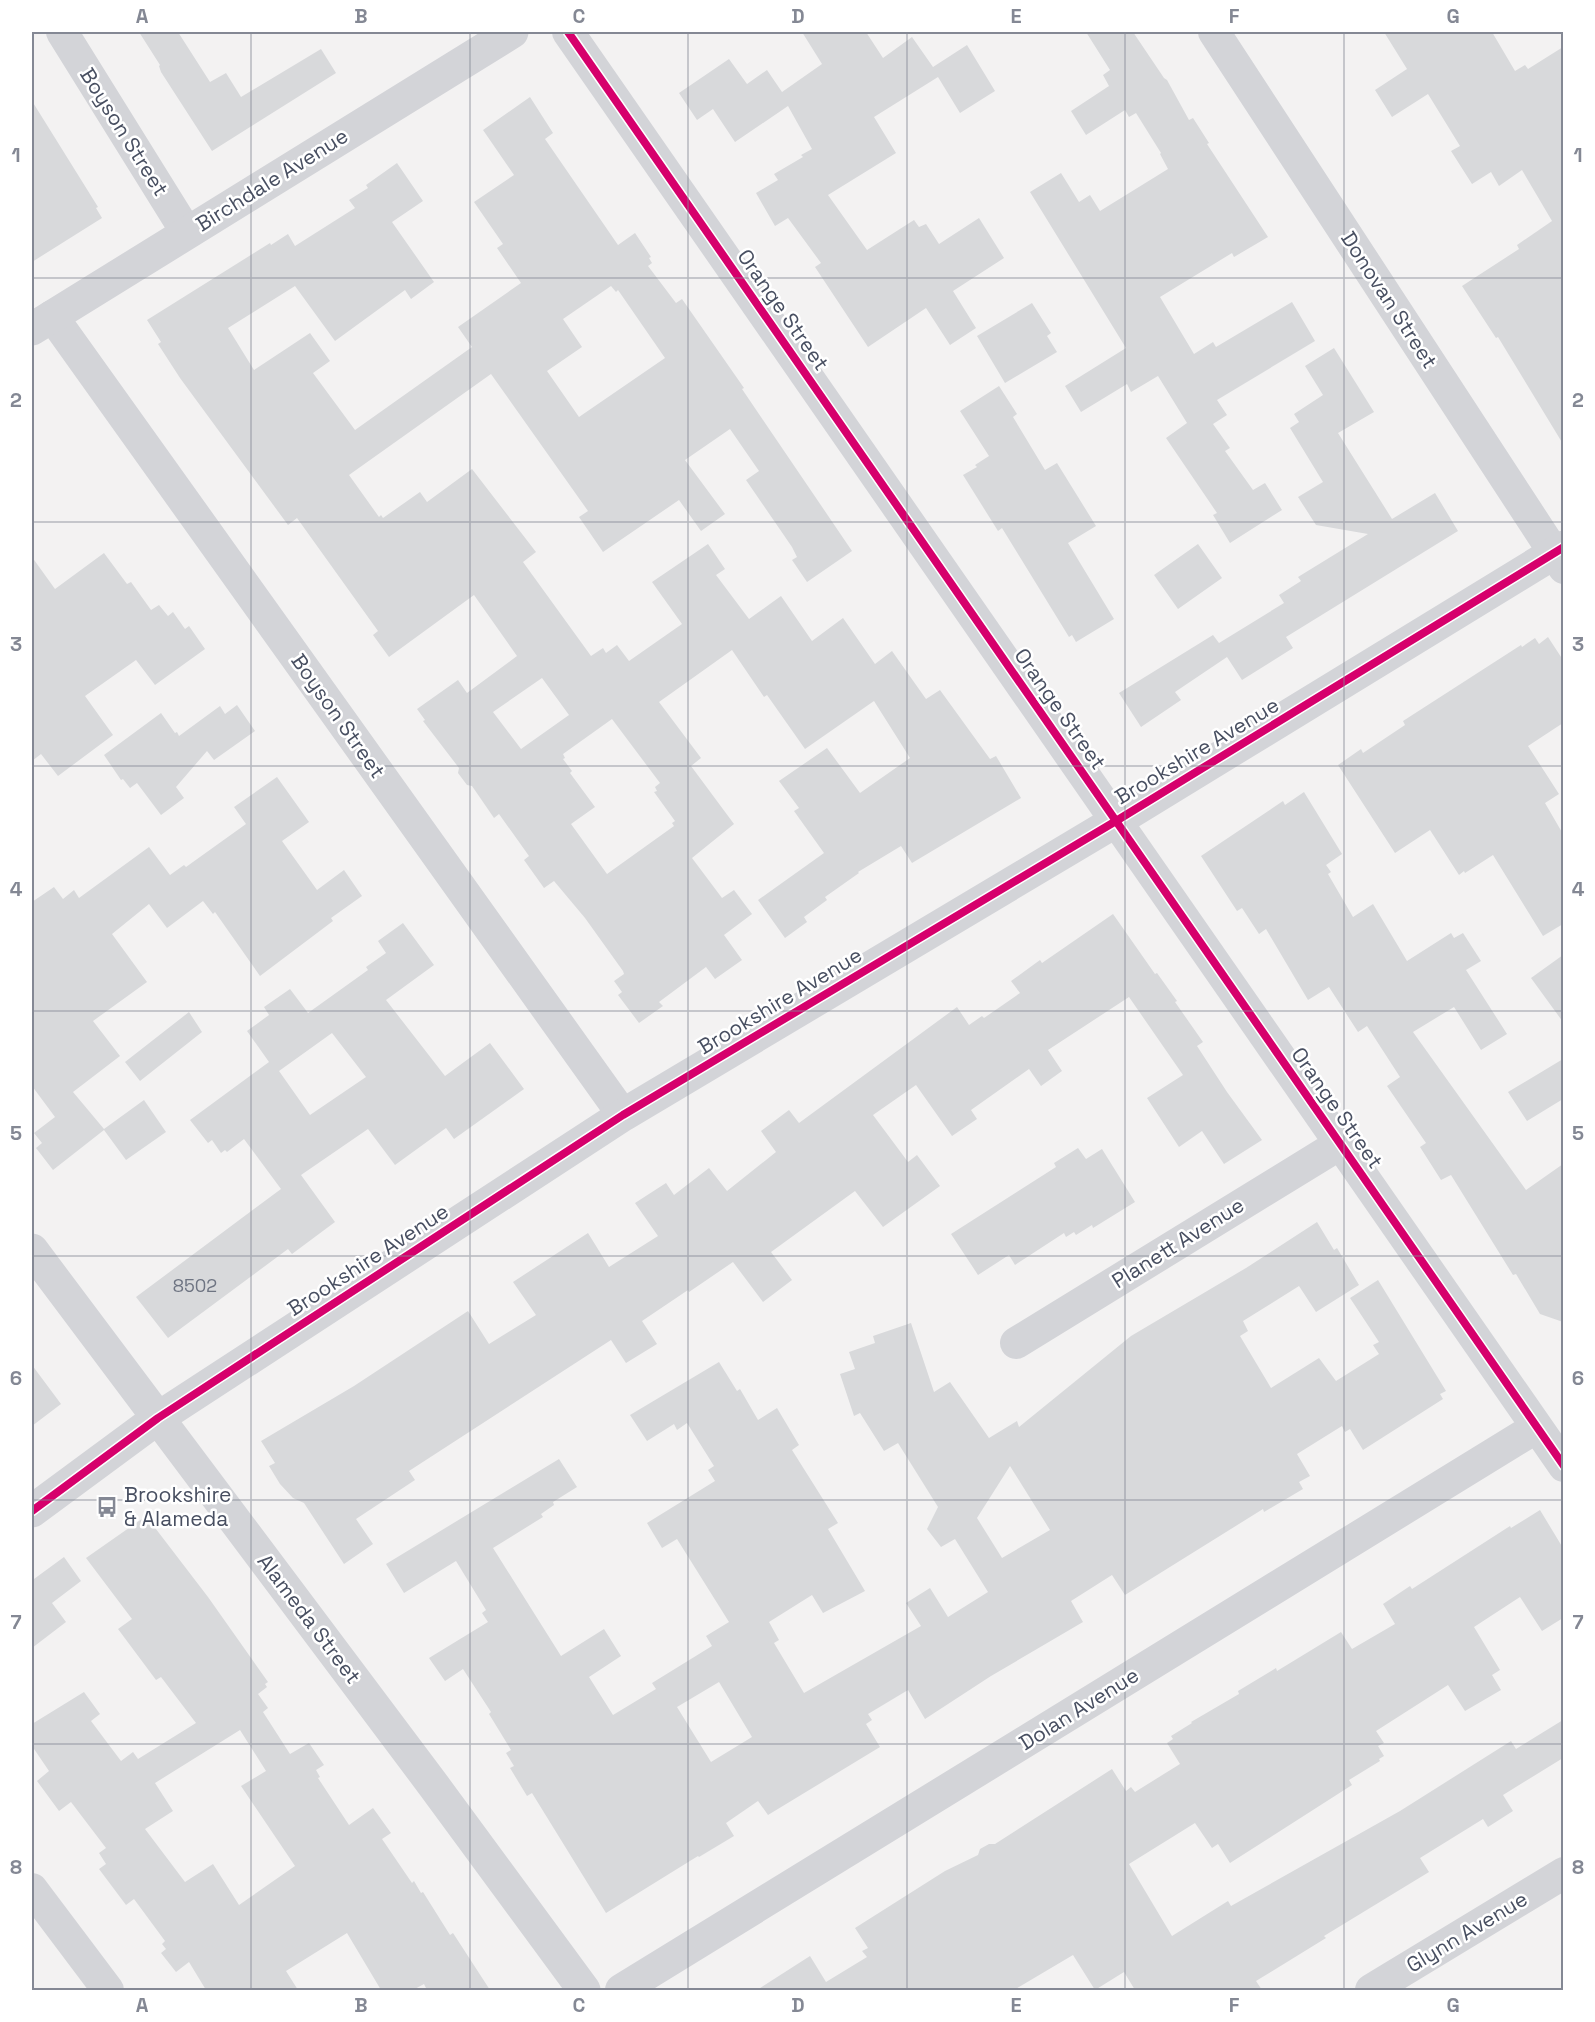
<svg xmlns="http://www.w3.org/2000/svg" width="1595" height="2022" viewBox="0 0 1595 2022" font-family="'Space Grotesk',sans-serif">
<style>
.building{fill:#d8d9db;fill-rule:evenodd}
.lines{fill:none;stroke-linecap:round;stroke-linejoin:round}
.minor{stroke:#d3d4d8;stroke-width:32}
.tertiary{stroke:#d3d4d8;stroke-width:33}
.cycleway-casing{stroke:#fff;stroke-width:11}
.cycleway{stroke:#d6006c;stroke-width:8}
.grid{fill:none;stroke:#848894;stroke-width:1.5;stroke-opacity:0.55}
.labels{text-anchor:middle;stroke-width:5;stroke-linejoin:round;paint-order:stroke}
.number-label{font-size:18px;fill:#6e7482}
.street-label{font-size:21px;fill:#484f61;stroke:#fff}
.poi-label{font-size:21px;fill:#484f61;stroke:#fff;text-anchor:start}
.neatline{fill:none;stroke:#848894;stroke-width:2}
.grid-label{font-size:20px;text-anchor:middle;font-weight:bold;fill:#848894}
</style>
<rect width="100%" height="100%" fill="#f3f2f2"/>
<!-- building -->
<path class="building" d="M139,32H178L210,82L226,73L241,97L321,49L336,73L212,151L161,72L159,66L160,65Z
M802,32H866L883,58L912,37L933,67L967,45L995,91L960,113L938,77L874,117L896,153L828,195L867,250L914,220L919,227L926,224L939,244L979,218L1004,258L953,291L976,328L950,345L926,308L868,347L815,267L821,263L788,218L775,226L756,193L778,180L774,174L803,157L801,155L812,149L788,106L735,142L713,109L697,120L679,93L729,59L747,84L767,70L782,92L822,64Z
M1086,32H1133L1164,78L1167,80L1189,120L1193,118L1209,143L1207,144L1268,237L1234,257L1232,253L1160,297L1194,354L1213,342L1216,347L1292,302L1315,341L1217,400L1227,415L1213,424L1230,448L1225,451L1253,490L1265,483L1282,510L1230,543L1213,515L1217,513L1166,438L1187,423L1158,376L1131,392L1127,384L1081,412L1065,386L1126,348L1030,192L1061,173L1079,202L1090,195L1100,211L1168,169L1160,154L1161,153L1136,113L1129,117L1125,110L1086,135L1071,111L1109,86L1103,75L1110,70Z
M1384,32H1492L1515,71L1525,65L1528,69L1563,47V444L1498,337L1496,338L1462,286L1519,249L1517,245L1552,221L1522,170L1499,186L1491,172L1472,184L1451,151L1460,146L1428,94L1392,117L1375,90L1407,69Z
M530,97L553,133L545,139L618,245L635,233L651,257L649,258L652,263L648,266L676,303L682,299L744,388L742,389L852,551L807,582L792,560L797,557L792,547L746,480L759,471L730,429L685,460L725,514L701,531L679,500L603,552L579,517L588,511L491,374L349,475L379,517L381,515L383,518L420,492L427,502L472,469L536,552L523,562L591,656L603,648L606,653L617,645L629,661L682,624L652,582L708,544L725,569L716,575L749,619L781,596L812,641L843,618L875,664L892,651L926,699L940,690L990,759L996,756L1021,798L912,863L901,846L858,872L859,873L825,897L827,900L804,917L807,922L785,938L758,900L824,853L794,811L799,808L779,781L827,748L860,793L910,758L874,701L805,749L767,695L764,697L732,650L659,702L701,758L691,766L734,824L692,858L722,898L734,890L752,914L724,935L742,960L715,979L706,967L659,1002L663,1006L639,1023L618,995L622,992L614,981L624,974L623,971L585,918L554,881L544,888L524,860L529,856L499,814L494,818L472,786L467,785L458,773L459,768L423,721L425,720L417,709L458,680L467,693L517,656L474,595L389,657L373,635L378,631L297,518L288,525L180,378L158,344L161,342L147,320L270,243L271,245L288,234L295,246L355,208L349,200L368,188L366,185L397,163L423,201L392,222L434,282L411,299L405,290L335,341L295,286L228,328L254,370L310,333L330,361L313,373L355,430L472,347L458,327L521,283L497,248L503,244L474,202L514,175L483,130ZM611,286L616,292L618,290L665,358L579,417L547,371L582,347L563,319ZM542,678L569,715L521,749L493,712ZM612,719L660,783L655,787L657,791L654,792L675,821L672,823L674,826L607,874L571,824L595,807L570,773L572,771L563,759L565,758L563,754Z
M32,101L98,207L96,208L102,218L32,262Z
M1032,303L1051,333L1047,336L1057,352L1005,383L977,336Z
M1334,348L1374,412L1338,433L1392,519L1435,493L1458,531L1286,637L1293,648L1242,680L1227,657L1175,692L1181,700L1141,727L1119,693L1213,635L1219,643L1284,603L1279,595L1301,581L1298,577L1368,534L1316,525L1298,497L1323,482L1290,428L1299,422L1294,414L1323,395L1305,366Z
M999,386L1017,414L1013,417L1045,470L1057,463L1096,526L1068,543L1114,619L1076,642L1072,635L1069,637L1002,528L998,531L963,475L977,467L975,465L989,456L960,411Z
M1198,544L1222,578L1178,609L1154,575Z
M104,553L127,584L131,582L151,610L159,605L168,616L173,612L185,629L189,626L205,649L155,685L136,660L85,696L113,735L58,776L41,754L32,761V557L55,589Z
M1548,637L1563,660V723L1528,746L1559,794L1545,803L1563,834V924L1543,936L1493,855L1465,873L1464,871L1459,875L1430,830L1395,853L1338,765L1361,749L1363,753L1405,725L1403,721L1521,645L1522,647L1535,638L1539,644Z
M237,705L255,731L214,760L207,751L176,787L184,798L161,815L137,783L130,788L123,779L121,780L104,755L161,713L175,733L177,732L179,736L220,706L225,714Z
M277,777L309,822L282,841L317,890L344,870L362,896L331,918L333,921L260,976L215,912L213,914L203,901L167,928L149,904L112,934L147,982L93,1021L120,1056L73,1092L104,1129L144,1100L166,1132L126,1160L104,1130L53,1170L36,1148L42,1143L34,1133L55,1117L32,1086V902L54,887L63,899L74,890L79,898L149,847L170,875L184,865L186,867L246,824L234,807Z
M1304,792L1342,854L1326,865L1331,872L1328,874L1353,917L1373,904L1407,961L1451,933L1454,938L1463,933L1481,961L1466,970L1507,1034L1481,1050L1454,1007L1413,1032L1526,1190L1563,1164V1322L1540,1314L1516,1274L1513,1275L1451,1175L1441,1180L1420,1147L1426,1143L1387,1086L1400,1077L1367,1026L1358,1032L1329,987L1308,1000L1266,929L1259,934L1242,908L1237,911L1201,856L1283,801L1285,805Z
M1113,914L1155,974L1157,973L1177,1001L1175,1002L1203,1042L1197,1046L1227,1092L1262,1140L1224,1164L1202,1131L1179,1147L1147,1098L1183,1075L1129,997L1048,1050L1062,1071L1041,1086L1029,1069L971,1110L977,1119L952,1136L916,1085L873,1115L908,1162L917,1155L940,1186L883,1227L855,1191L771,1252L792,1280L763,1302L733,1262L689,1292L688,1290L642,1321L657,1344L626,1363L611,1340L409,1471L415,1480L356,1519L373,1544L344,1564L304,1503L293,1498L280,1484L269,1466L275,1463L261,1441L354,1386L468,1311L489,1344L536,1315L513,1282L588,1233L609,1267L658,1236L635,1203L666,1183L674,1195L709,1168L727,1191L776,1152L761,1131L789,1110L799,1123L957,1007L969,1025L982,1016L984,1018L1020,993L1011,981L1040,960L1042,963Z
M403,923L434,965L386,1000L445,1076L490,1043L524,1089L454,1139L446,1128L395,1165L368,1129L301,1175L335,1222L292,1254L288,1249L168,1338L136,1297L281,1189L244,1139L227,1152L225,1150L221,1153L212,1140L208,1143L190,1120L269,1062L247,1031L269,1015L264,1007L290,989L308,1013L368,970L366,967L386,953L378,941ZM332,1033L366,1077L310,1115L279,1071Z
M1563,955V1022L1531,978Z
M189,1012L202,1032L140,1081L125,1062Z
M1563,1059V1099L1527,1121L1508,1092Z
M1078,1148L1086,1159L1102,1149L1135,1202L1093,1228L1092,1225L1076,1235L1074,1232L1066,1237L1064,1233L1015,1265L1009,1255L978,1275L951,1234L1056,1167L1054,1163Z
M1317,1222L1334,1250L1337,1248L1359,1285L1316,1312L1299,1286L1243,1321L1248,1331L1240,1336L1271,1388L1319,1358L1336,1381L1379,1354L1373,1345L1379,1342L1350,1298L1378,1280L1446,1391L1440,1394L1443,1399L1363,1450L1350,1429L1345,1432L1342,1426L1297,1454L1310,1476L1299,1482L1303,1489L1264,1512L1263,1509L1125,1595L1112,1575L1071,1601L1083,1622L991,1676L925,1719L908,1690L868,1714L872,1720L866,1724L880,1747L768,1815L758,1801L726,1823L734,1836L699,1857L698,1856L606,1913L532,1793L527,1796L510,1768L514,1766L506,1753L511,1750L489,1714L491,1712L463,1669L445,1681L429,1658L488,1622L482,1613L486,1610L456,1561L404,1593L386,1564L559,1459L577,1487L553,1502L554,1505L541,1514L543,1517L493,1548L561,1656L604,1629L621,1656L589,1677L613,1715L656,1689L652,1683L712,1646L706,1636L729,1622L677,1539L662,1548L647,1523L715,1481L708,1470L714,1466L687,1423L677,1430L674,1424L647,1441L630,1415L719,1362L737,1391L740,1389L758,1420L777,1408L799,1445L792,1450L838,1523L828,1529L865,1591L823,1613L812,1595L769,1622L779,1640L774,1643L804,1693L921,1626L906,1603L930,1588L948,1617L988,1592L955,1539L941,1547L927,1529L938,1507L898,1443L884,1451L860,1413L854,1416L840,1374L855,1369L849,1352L875,1343L873,1336L911,1323L934,1392L950,1382L989,1438L1017,1421L1019,1427L1131,1336L1246,1268ZM1010,1466L1050,1530L1002,1558L977,1518ZM719,1682L752,1737L711,1762L677,1707Z
M32,1365L61,1404L32,1426Z
M1540,1510L1563,1548V1618L1542,1631L1520,1597L1474,1627L1500,1670L1492,1675L1501,1690L1465,1711L1448,1685L1376,1731L1384,1743L1378,1746L1384,1756L1379,1759L1380,1761L1349,1780L1352,1785L1230,1863L1218,1844L1212,1848L1195,1823L1129,1864L1172,1936L1228,1901L1231,1906L1400,1811L1511,1741L1516,1749L1563,1720V1758L1503,1795L1513,1811L1488,1827L1483,1819L1420,1858L1429,1872L1324,1936L1326,1938L1256,1981L1262,1990H1135L1124,1972L1095,1990L1073,1955L1014,1990H757L810,1956L826,1982L867,1957L862,1951L868,1948L855,1928L945,1871L978,1855L980,1849L989,1844H995L1112,1769L1126,1791L1131,1787L1135,1792L1180,1764L1167,1743L1173,1739L1171,1736L1192,1723L1191,1722L1239,1694L1238,1691L1276,1668L1277,1671L1341,1632L1352,1649L1395,1624L1383,1604L1410,1586L1412,1589L1510,1526L1511,1528Z
M146,1516L208,1597L268,1682L265,1684L267,1687L258,1694L268,1708L263,1712L290,1754L309,1743L324,1765L316,1770L320,1777L318,1778L349,1825L373,1808L391,1833L382,1839L412,1883L414,1881L421,1893L423,1892L450,1935L453,1933L490,1990H427L424,1984L413,1990H381L347,1933L286,1971L298,1990H206L189,1962L176,1972L161,1953L166,1949L162,1944L165,1941L134,1899L126,1905L99,1869L106,1864L99,1853L106,1848L71,1802L59,1811L37,1781L49,1771L32,1746V1724L84,1692L100,1714L91,1721L121,1761L133,1752L138,1759L196,1723L161,1677L156,1680L118,1629L132,1619L86,1558ZM240,1730L266,1771L241,1786L295,1866L239,1905L213,1864L185,1882L145,1829L173,1811L155,1783Z
M64,1557L81,1581L52,1603L66,1622L32,1648V1576L34,1579Z"/>
<g class="lines">
<!-- minor -->
<path class="minor" d="M62,32L187,233
M568,32L1564,1466
M1214,32L1564,568
M52,316L623,1115
M1016,1343L1340,1144
M32,1889L108,1990
M621,1990L1537,1427
M1371,1990L1564,1873"/>
<!-- tertiary -->
<path class="tertiary" d="M32,329L512,32
M32,1250L434,1786L584,1990
M32,1511L158,1418L623,1115L1116,821L1564,547"/>
<defs>
<path id="cycleway" d="M568,32L1564,1466
M32,1511L158,1418L623,1115L1116,821L1564,547"/>
</defs>
<!-- cycleway casing -->
<use href="#cycleway" class="cycleway-casing"/>
<!-- cycleway -->
<use href="#cycleway" class="cycleway"/>
</g>
<!-- grid -->
<path class="grid" d="M251,32V1990M470,32V1990M688,32V1990M907,32V1990M1125,32V1990M1344,32V1990M32,278H1564M32,522H1564M32,766H1564M32,1011H1564M32,1256H1564M32,1500H1564M32,1744H1564"/>
<!-- icons -->
<defs>
<symbol id="bus-bare" viewBox="-9 -9 18 18"><path d="M-5-6H5V4H4V6H2V4H-2V6H-4V4H-5ZM-3.5-4V0h7V-4ZM-3.5 1.2v1.5H-2V1.2ZM2 1.2v1.5H3.5V1.2Z" fill="#848894" stroke="#fff" stroke-width="2.5" paint-order="stroke"/></symbol>
</defs>
<g fill-rule="evenodd">
<use href="#bus-bare" x="92" y="1492" width="30" height="30"/>
</g>
<g class="labels">
<!-- number labels -->
<g class="number-label">
<text x="195" y="1292">8502</text>
</g>
<!-- street labels -->
<g class="street-label">
<text transform="translate(124 132) rotate(58)" y="7">Boyson Street</text>
<text transform="translate(272 180) rotate(-32)" y="7">Birchdale Avenue</text>
<text transform="translate(1389 300) rotate(57)" y="7">Donovan Street</text>
<text transform="translate(783 310) rotate(55)" y="7">Orange Street</text>
<text transform="translate(1060 709) rotate(55)" y="7">Orange Street</text>
<text transform="translate(338 716) rotate(55)" y="7">Boyson Street</text>
<text transform="translate(1197 751) rotate(-31)" y="7">Brookshire Avenue</text>
<text transform="translate(780 1001) rotate(-31)" y="7">Brookshire Avenue</text>
<text transform="translate(1337 1108) rotate(55)" y="7">Orange Street</text>
<text transform="translate(1178 1243) rotate(-32)" y="7">Planett Avenue</text>
<text transform="translate(368 1260) rotate(-33)" y="7">Brookshire Avenue</text>
<text transform="translate(309 1619) rotate(53)" y="7">Alameda Street</text>
<text transform="translate(1079 1709) rotate(-32)" y="7">Dolan Avenue</text>
<text transform="translate(1467 1932) rotate(-31)" y="7">Glynn Avenue</text>
</g>
<!-- poi labels -->
<g class="poi-label">
<text x="124" y="1502">Brookshire<tspan x="124" dy="24">&amp; Alameda</tspan></text>
</g>
</g>
<!-- border -->
<rect width="1595" height="2022" fill="none" stroke="#ffffff" stroke-width="66"/>
<rect x="33" y="33" width="1529" height="1956" class="neatline"/>
<g class="grid-label">
<text x="142" y="23">A</text>
<text x="361" y="23">B</text>
<text x="579" y="23">C</text>
<text x="798" y="23">D</text>
<text x="1016" y="23">E</text>
<text x="1234" y="23">F</text>
<text x="1453" y="23">G</text>
<text x="16" y="162">1</text>
<text x="1578" y="162">1</text>
<text x="16" y="407">2</text>
<text x="1578" y="407">2</text>
<text x="16" y="651">3</text>
<text x="1578" y="651">3</text>
<text x="16" y="896">4</text>
<text x="1578" y="896">4</text>
<text x="16" y="1140">5</text>
<text x="1578" y="1140">5</text>
<text x="16" y="1385">6</text>
<text x="1578" y="1385">6</text>
<text x="16" y="1629">7</text>
<text x="1578" y="1629">7</text>
<text x="16" y="1874">8</text>
<text x="1578" y="1874">8</text>
<text x="142" y="2012">A</text>
<text x="361" y="2012">B</text>
<text x="579" y="2012">C</text>
<text x="798" y="2012">D</text>
<text x="1016" y="2012">E</text>
<text x="1234" y="2012">F</text>
<text x="1453" y="2012">G</text>
</g>
</svg>
